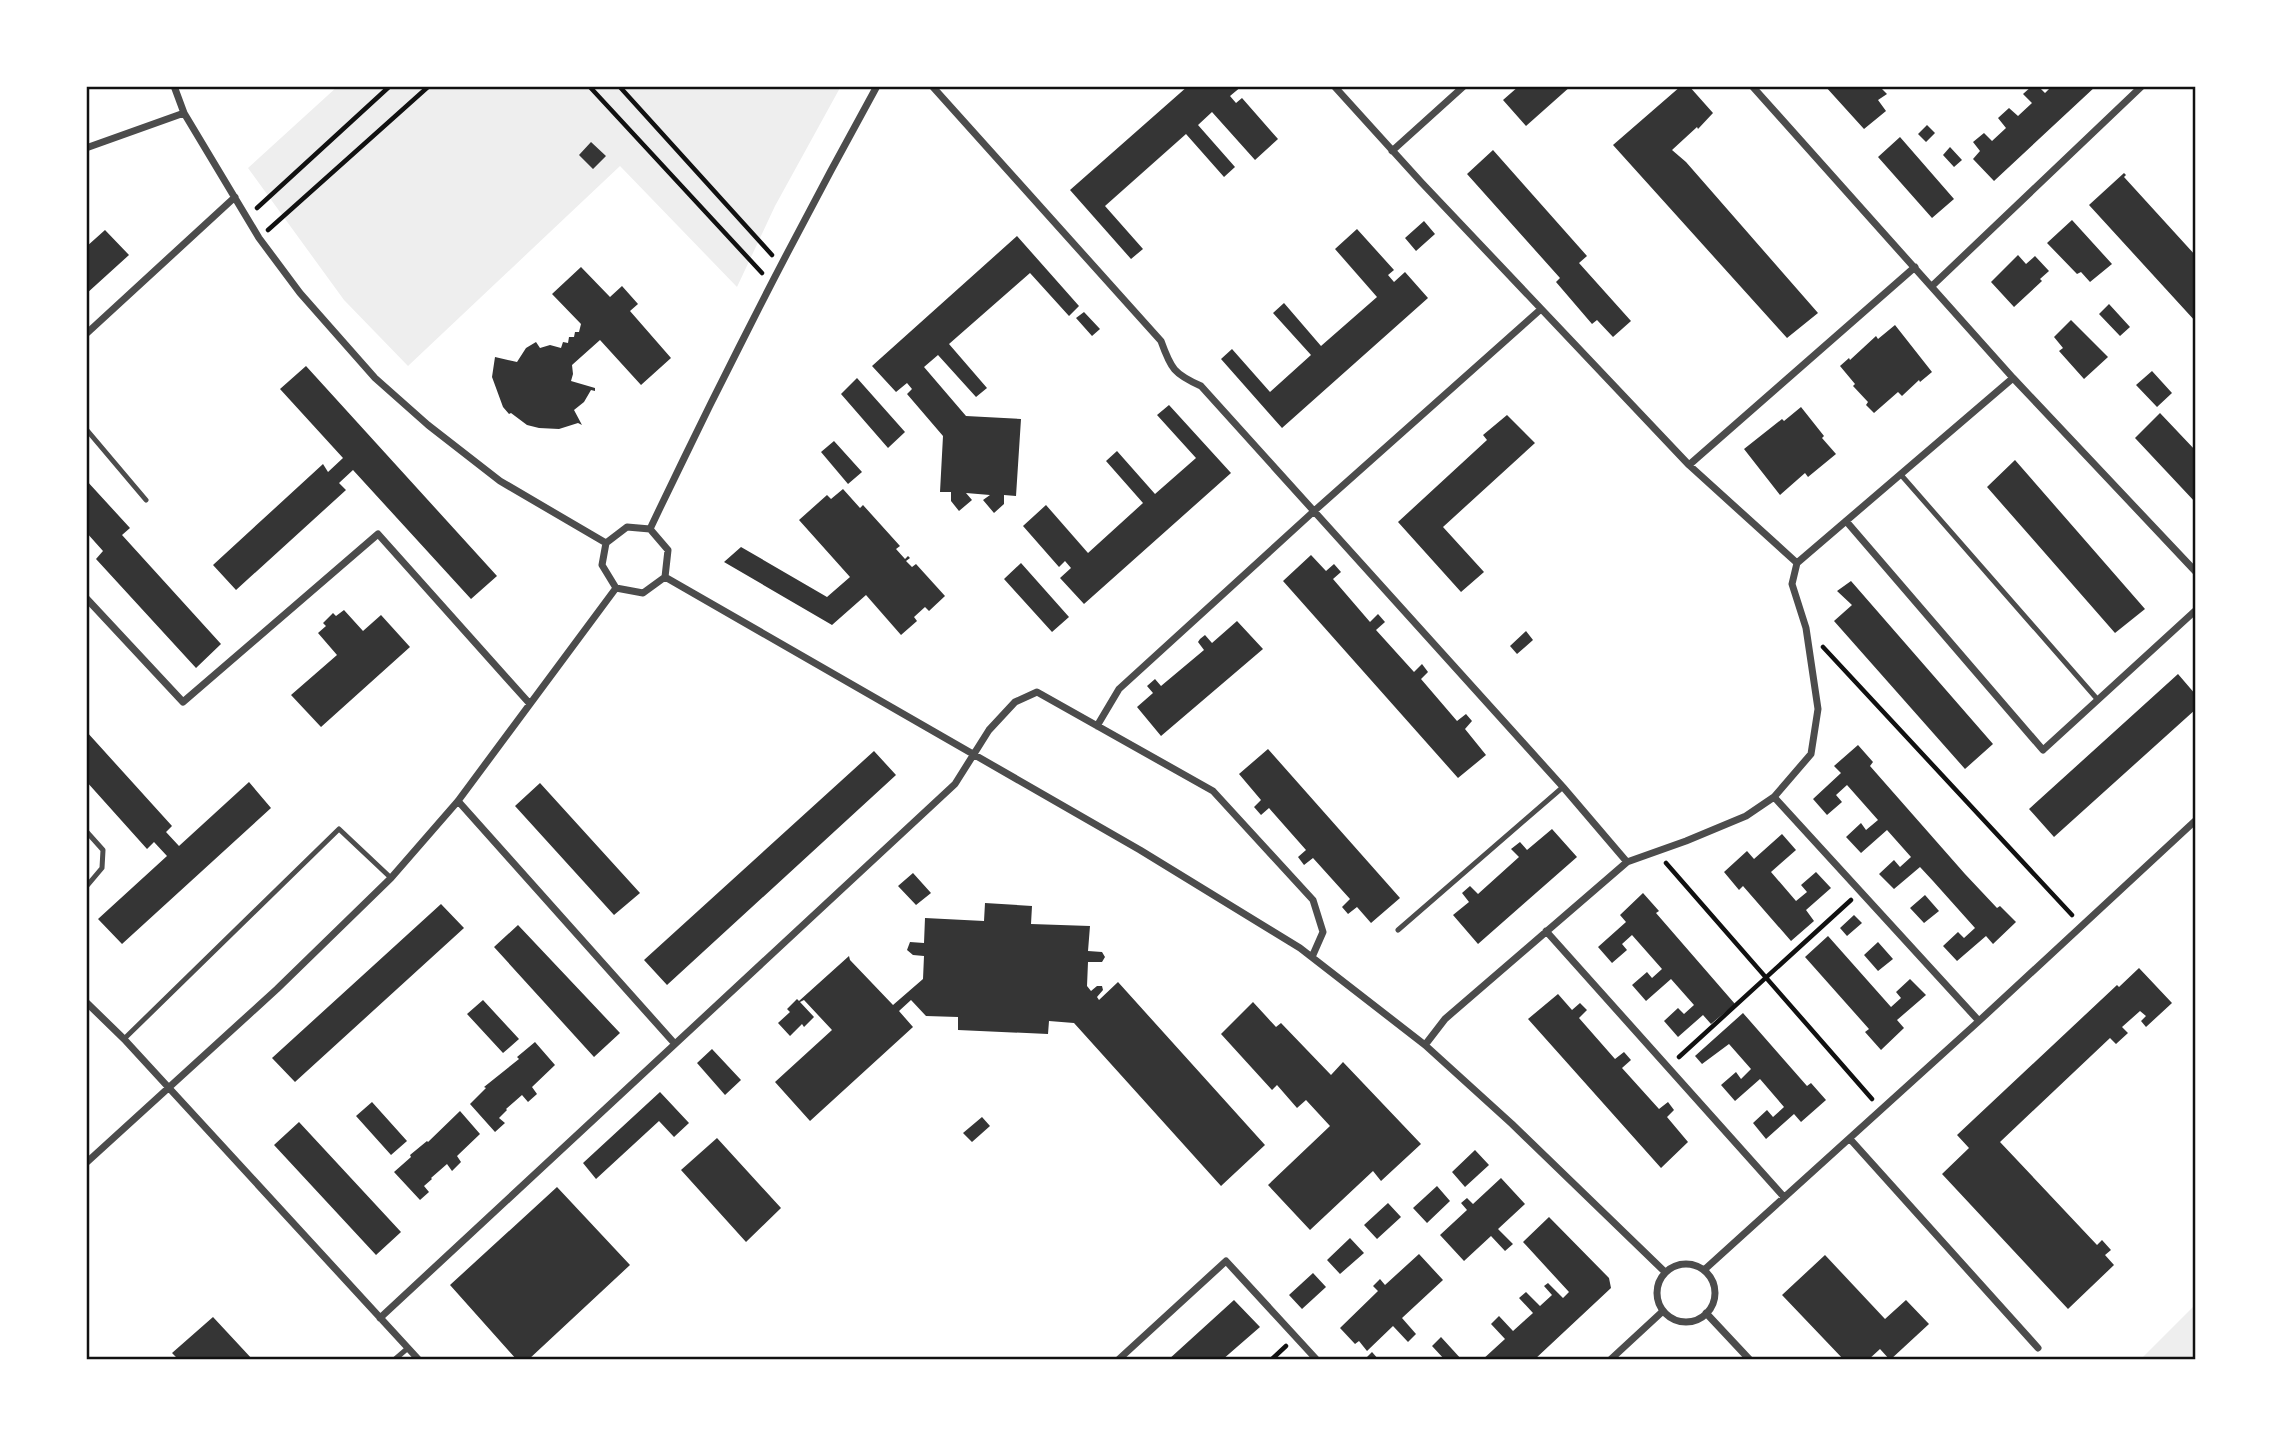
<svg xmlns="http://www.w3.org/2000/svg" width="2282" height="1446" viewBox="0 0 2282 1446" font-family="'Noto Sans',sans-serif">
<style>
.green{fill:#eee}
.building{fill:#353535}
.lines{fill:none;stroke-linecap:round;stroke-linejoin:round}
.path{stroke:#111;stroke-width:4.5}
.service{stroke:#4c4c4c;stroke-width:5}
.minor{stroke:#4c4c4c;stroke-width:7}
.neatline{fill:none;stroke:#111;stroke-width:2.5}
</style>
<rect width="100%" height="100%" fill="#fff"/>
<!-- green -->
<path class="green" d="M338,86H841L775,206L737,287L620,166L408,366L344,300L248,168Z
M2196,1304V1360H2140Z"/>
<!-- building -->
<path class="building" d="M1188,86H1242L1230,96L1236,103L1242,98L1278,139L1255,160L1212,112L1198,125L1235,167L1224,177L1186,134L1105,206L1143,249L1131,259L1070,190Z
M1519,86H1571L1526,126L1503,100Z
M1681,86H1689L1713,113L1698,129L1697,127L1672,150L1686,162L1818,313L1787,338L1613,145Z
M1825,86H1865L1868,89L1871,86H1879L1887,94L1878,100L1886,111L1864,129Z
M2032,86H2038L2045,93L2052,86H2096L1994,181L1973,159L1980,151L1973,142L1984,133L1992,141L2006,128L1998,118L2009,108L2018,116L2032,103L2023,94Z
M1927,125L1935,133L1926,142L1918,134Z
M1900,137L1954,199L1932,218L1878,157Z
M591,142L606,156L593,169L579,155Z
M1950,147L1962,160L1954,167L1943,155Z
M1493,150L1587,256L1579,263L1631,321L1613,337L1597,320L1592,324L1556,282L1560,278L1467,174Z
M2124,173L2126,175L2124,177L2196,256V322L2089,205Z
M2072,220L2112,264L2090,282L2081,272L2077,274L2047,243Z
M1424,221L1435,234L1416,251L1405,238Z
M1357,229L1394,270L1388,275L1394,282L1405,272L1428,298L1282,428L1221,359L1232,349L1270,392L1311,355L1273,313L1284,303L1321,346L1377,297L1335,249Z
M105,230L129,255L86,294V247Z
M1017,236L1079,306L1069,316L1030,273L949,344L987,388L976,397L938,355L924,367L966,416L1021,419L1016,496L1004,495V504L994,513L983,500L990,495L966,493L972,500L959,511L951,501V492H940L943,436L907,394L912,389L907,383L896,392L872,366Z
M2018,255L2026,264L2035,256L2049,271L2040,279L2042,281L2014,307L1991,282Z
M581,267L610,297L622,286L638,304L630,311L671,358L641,385L600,340L572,365L573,374L571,381L595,388V391L591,390L584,402L574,410L582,425L578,423L559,429L539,428L527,425L511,413L509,414L503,407L492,377L495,357L517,362L526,348L536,342L540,348L550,345L561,348L563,342L568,343L569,337H574L575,332H579L581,324L552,294Z
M2109,304L2130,327L2120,336L2099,314Z
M1084,312L1100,329L1092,336L1076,318Z
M2071,320L2108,357L2084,379L2059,351L2063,348L2054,337Z
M1895,325L1932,372L1920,382L1919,380L1902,396L1898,392L1874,413L1866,405L1868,402L1853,386L1855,384L1840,366L1849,358L1850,360L1876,336L1878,339Z
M306,366L497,576L471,599L353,470L339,483L346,490L236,590L213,565L323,464L328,472L343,458L280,389Z
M2152,371L2172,393L2157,407L2136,385Z
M857,378L905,432L888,448L841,394Z
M1169,405L1231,473L1084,604L1060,578L1071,568L1065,561L1059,567L1023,526L1046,505L1088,553L1143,503L1106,461L1117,451L1155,494L1196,458L1157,415Z
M1801,407L1824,436L1822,438L1836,454L1808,477L1805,473L1780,495L1744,449L1782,419L1784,421Z
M2160,413L2196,451V503L2135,438Z
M1507,415L1535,443L1443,527L1484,572L1461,592L1398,522L1487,440L1483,435Z
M834,441L862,472L848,484L821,452Z
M2015,460L2145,609L2115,633L1987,487Z
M86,480L130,528L122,535L221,644L196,668L96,559L103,551L86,532Z
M843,489L860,508L863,505L900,546L896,549L905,559L908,556L910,558L906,561L912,567L916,564L945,596L929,611L925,607L914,617L917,621L901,635L866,595L832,625L724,562L741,547L827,597L850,577L799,520L827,495L831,499Z
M1311,555L1326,571L1334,564L1341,572L1333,579L1370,622L1378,614L1385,622L1376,630L1414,672L1422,664L1428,672L1421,679L1457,721L1466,714L1472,721L1465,729L1486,755L1458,778L1283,581Z
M1021,563L1069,617L1052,632L1004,579Z
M1851,581L1993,744L1965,769L1834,621L1852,605L1837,591Z
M344,610L363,631L381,615L410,647L321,727L291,695L337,655L318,633L326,626L323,623L333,613L336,616Z
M1237,621L1263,649L1161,736L1137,707L1153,693L1147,686L1155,679L1161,686L1204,650L1198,642L1200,639L1205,635L1212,643Z
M1526,631L1533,640L1517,654L1510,646Z
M2178,674L2196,695V709L2054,837L2029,809Z
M86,731L172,826L166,832L179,846L249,782L271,808L122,944L98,919L167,856L154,842L147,849L86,781Z
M1858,745L1873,762L1870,766L1965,874L1997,908L2000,906L2016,922L1993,944L1986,936L1957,961L1943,946L1958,932L1964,938L1975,928L1933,881L1920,867L1894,889L1879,874L1894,860L1900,867L1911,857L1887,830L1861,853L1846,837L1861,823L1866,830L1878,820L1847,785L1836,795L1842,802L1827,815L1813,799L1841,773L1834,766Z
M1268,749L1400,898L1371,923L1357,907L1348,914L1342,907L1350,899L1313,858L1304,865L1298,857L1306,850L1269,808L1261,815L1254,807L1261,800L1239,774Z
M874,751L896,775L667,985L644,960Z
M540,783L640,893L614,915L515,806Z
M1552,829L1577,857L1478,944L1453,915L1469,902L1462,893L1470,886L1478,894L1519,857L1511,849L1520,842L1527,850Z
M1782,834L1796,850L1771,872L1796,901L1807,892L1801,885L1816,872L1831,888L1806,910L1814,921L1791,941L1743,886L1739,890L1724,872L1747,851L1754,859Z
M913,873L931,893L916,905L898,886Z
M1643,893L1659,911L1656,913L1735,1004L1711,1024L1703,1015L1678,1037L1664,1021L1678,1008L1684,1014L1694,1005L1671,979L1646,1001L1632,985L1647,972L1652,978L1662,969L1632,935L1622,944L1627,950L1612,963L1598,947L1626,922L1620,915Z
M1925,895L1939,911L1924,923L1910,908Z
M985,903L1032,906L1031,924L1090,926L1088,951L1102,952L1105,957L1102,962H1088L1087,986L1091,991L1097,986H1102L1103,990L1097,997L1099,1000L1118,982L1265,1145L1221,1186L1074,1023L1049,1021L1048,1034L958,1030V1017L926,1016L911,1000L899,1011L913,1027L810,1121L775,1082L832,1030L804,1000L800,1002L814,1017L804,1027L802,1024L790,1036L778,1023L790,1012L787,1009L797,999L799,1001L849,956L850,960L893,1005L923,979L924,956L913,955L907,950L910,942L924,943L925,918L984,921Z
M441,904L464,928L295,1082L272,1058Z
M1854,915L1862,923L1847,936L1840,928Z
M518,925L620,1033L594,1057L494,947Z
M1828,936L1891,1007L1901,998L1896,992L1910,979L1926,995L1897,1020L1904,1028L1881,1050L1865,1032L1869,1029L1805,957Z
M1878,942L1893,959L1878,971L1864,955Z
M2139,968L2172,1003L2146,1027L2141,1021L2146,1016L2140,1011L2122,1027L2128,1033L2116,1044L2110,1038L2000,1142L2097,1245L2102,1240L2111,1250L2105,1255L2114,1265L2068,1309L1942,1174L1969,1148L1957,1135L2117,985L2119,987Z
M1558,994L1572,1010L1580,1003L1587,1010L1579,1018L1615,1059L1624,1052L1631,1060L1622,1068L1659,1109L1668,1102L1674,1110L1667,1117L1688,1142L1661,1168L1528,1019Z
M483,1000L519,1039L503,1053L467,1014Z
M1253,1002L1276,1027L1281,1023L1331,1075L1343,1062L1421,1144L1381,1181L1373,1171L1310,1230L1268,1185L1330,1126L1306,1100L1297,1108L1277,1085L1272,1090L1221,1034Z
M1743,1013L1807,1086L1811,1083L1826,1100L1801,1122L1794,1114L1766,1139L1753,1123L1767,1110L1773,1117L1784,1107L1760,1079L1735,1101L1721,1085L1736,1072L1741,1079L1751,1069L1729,1044L1702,1064L1695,1056Z
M535,1042L555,1065L532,1087L537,1094L528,1102L522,1095L506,1109L507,1110L499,1118L505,1123L495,1132L470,1104L486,1088L484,1087L519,1059L517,1057Z
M712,1049L741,1080L725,1095L697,1063Z
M660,1092L689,1123L674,1137L659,1121L596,1179L583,1163Z
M372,1102L407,1141L391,1155L356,1116Z
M460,1111L480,1134L457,1156L461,1162L452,1171L447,1164L431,1178L432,1179L424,1186L429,1192L420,1200L394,1172L411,1157L410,1155L427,1141L428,1142Z
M982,1117L990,1126L972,1142L963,1133Z
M299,1122L401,1232L376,1255L274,1145Z
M717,1138L781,1208L746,1242L681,1170Z
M1475,1150L1489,1165L1465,1187L1452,1172Z
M1501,1178L1525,1204L1498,1229L1513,1244L1505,1251L1491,1236L1464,1261L1440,1235L1467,1210L1461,1203L1467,1198L1473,1204Z
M1437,1186L1450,1201L1427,1223L1413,1208Z
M557,1187L630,1265L528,1360H517L450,1285Z
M1388,1203L1401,1217L1377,1239L1364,1225Z
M1549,1217L1609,1278L1611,1288L1534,1360H1482L1505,1339L1491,1324L1499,1316L1513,1331L1533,1313L1519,1298L1526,1292L1540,1306L1552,1295L1544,1286L1548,1283L1563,1298L1569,1292L1523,1242Z
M1350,1238L1364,1253L1340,1274L1327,1260Z
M1419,1254L1443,1280L1402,1318L1416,1334L1408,1342L1393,1326L1367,1351L1359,1341L1355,1344L1340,1328L1378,1291L1373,1286L1380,1279L1385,1285Z
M1825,1255L1885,1319L1906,1300L1929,1324L1890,1360L1880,1349L1868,1360H1844L1782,1295Z
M1313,1273L1326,1287L1302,1309L1289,1295Z
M1234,1300L1260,1327L1222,1360H1168Z
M213,1317L253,1360H179L172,1353Z
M1441,1337L1462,1360H1445L1432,1346Z
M1372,1352L1379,1360H1364Z"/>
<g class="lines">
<!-- path -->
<path class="path" d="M589,86L762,273
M619,86L772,255
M257,208L390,86
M268,230L429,86
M1823,647L2072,915
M1666,863L1872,1099
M1679,1057L1851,900
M1271,1360L1286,1346"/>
<!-- service -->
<path class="service" d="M86,429L146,500
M1902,476L2098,700
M86,831L103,850L102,868L86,887
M1398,930L1563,787
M124,1039L339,829L391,878
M394,1360L408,1348"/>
<!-- minor -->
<path class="minor" d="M174,86L184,113L259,238L300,293L375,378L428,425L500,481L606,543
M932,86L1161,341C1171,369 1174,374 1201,386L1563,787L1627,862
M1334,86L1421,182L1689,465L1797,563
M1752,86L2013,378L2196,572
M86,148L184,113
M1392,151L1464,86
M1932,286L2142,86
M86,334L235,197
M1689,465L1915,267
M1846,521L2043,750L2196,610
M627,527L650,529L668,550L665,577L643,593L616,588L602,565L606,543Z
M650,529C721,379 797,231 877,86
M1797,563L2013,378
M665,577L1140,850L1300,948L1425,1045L1512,1124L1665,1272
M86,598L183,702L378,534L530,704
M1097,726L1119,689L1313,512L1541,309
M1774,797L1979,1021
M458,801L675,1044
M1546,931L1784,1197
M86,1002L124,1039L419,1360
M1425,1045L1445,1019L1627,862L1686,841L1746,816L1774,797L1811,754L1818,709L1806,628L1792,584L1797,563
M1850,1139L2038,1348
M86,1163L277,989L391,878L458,801L616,588
M1657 1293a29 29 0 1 1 58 0a29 29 0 1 1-58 0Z
M1704,1270L1979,1021L2196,820
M1706,1313L1750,1360
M380,1318L955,784L989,730L1015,702L1037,692L1213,791L1313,900L1323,932L1312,957
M1118,1360L1226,1261L1317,1360
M1610,1360L1663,1311"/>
</g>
<!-- border -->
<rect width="2282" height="1446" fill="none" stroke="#ffffff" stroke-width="175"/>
<rect x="88" y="88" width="2106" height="1270" class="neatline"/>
</svg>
